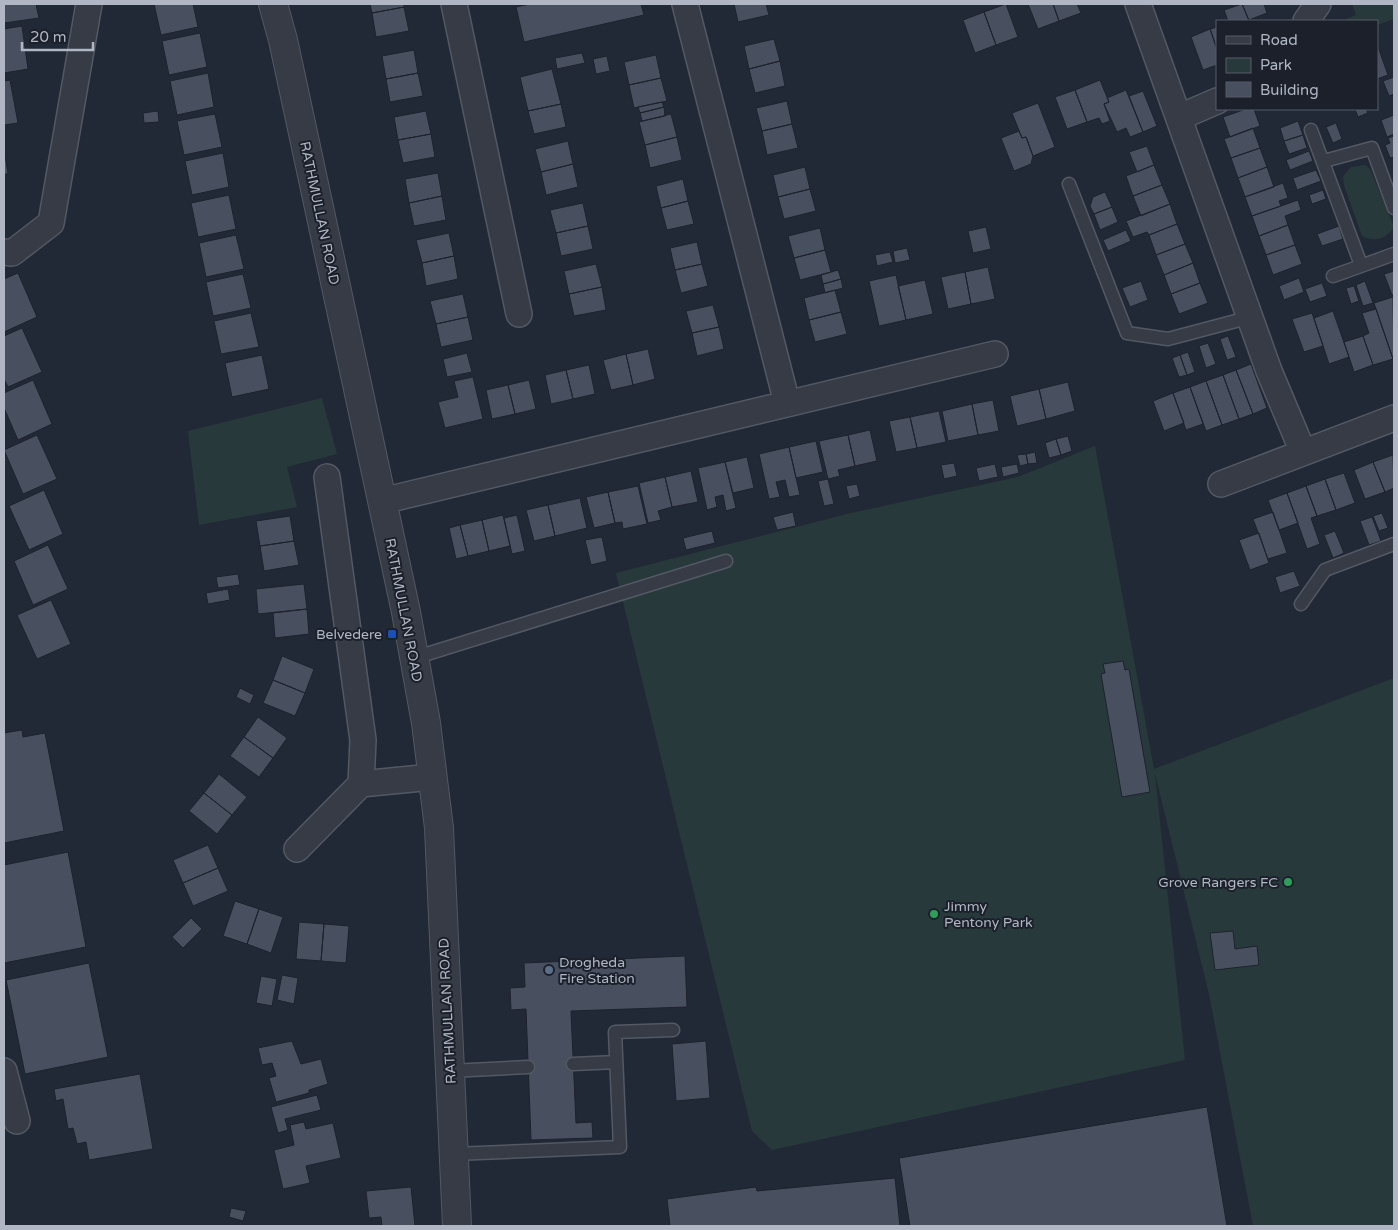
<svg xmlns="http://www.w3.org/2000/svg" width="1398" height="1230" viewBox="0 0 1398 1230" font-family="'Varela Round',sans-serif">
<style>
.green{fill:#28393b}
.building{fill:#484f5e;stroke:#1d222d}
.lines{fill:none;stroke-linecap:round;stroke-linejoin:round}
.service-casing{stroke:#535964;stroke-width:15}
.minor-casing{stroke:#535964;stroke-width:28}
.tertiary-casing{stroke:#535964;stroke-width:30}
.service{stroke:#363b46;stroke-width:12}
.minor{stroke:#363b46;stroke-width:25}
.tertiary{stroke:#363b46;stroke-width:28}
.transit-dot{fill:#1a4fb4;stroke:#1b202b;stroke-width:2}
.leisure-dot{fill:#2e9e5b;stroke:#1b202b;stroke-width:2}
.service-dot{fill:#5c6f8a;stroke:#1b202b;stroke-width:2}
.labels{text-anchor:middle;stroke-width:4;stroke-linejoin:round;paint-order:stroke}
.street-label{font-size:14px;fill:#b0b6c3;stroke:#1b202b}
.poi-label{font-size:14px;fill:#b0b6c3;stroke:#1b202b;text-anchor:end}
</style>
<rect width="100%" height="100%" fill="#222936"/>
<!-- green -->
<path class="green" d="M1352,4H1394V19L1377,25V21H1342L1356,15Z
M1365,165L1370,169L1394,227C1385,240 1375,242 1362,236L1344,185L1343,176L1351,167Z
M322,398L337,454L287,467L297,507L199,525L188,431Z
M1095,446L1154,769L1394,678V1226H1253L1209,994L1155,774L1185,1060L772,1150L752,1131L616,573L851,513L1018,477Z"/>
<!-- building -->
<path class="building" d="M4,4H36L39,18L4,23Z
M154,4H193L198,27L161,35Z
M370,4H404V7L372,13Z
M530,4H641L644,15L524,42L516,7Z
M734,4H766L769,15L738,22Z
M1006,4L1018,37L996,45L984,12Z
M1028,4H1053L1059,21L1038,29Z
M1053,4H1077L1081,13L1059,21Z
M1242,4L1249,21H1228L1224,10Z
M1242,4H1264L1267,13L1249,20Z
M404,7L409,31L376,37L372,13Z
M984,12L996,45L975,53L963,20Z
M22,26L28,69L4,73V29Z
M1217,27V49L1210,29Z
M1210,29L1217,49V65L1203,70L1191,37Z
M200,33L207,67L169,75L162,41Z
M774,39L780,61L749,69L744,46Z
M1377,44L1388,75L1377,79Z
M414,50L418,73L386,79L382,56Z
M582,53L585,63L557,69L555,58Z
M656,55L661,78L629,85L624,62Z
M607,56L610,71L596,74L593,59Z
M780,61L785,86L755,93L749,69Z
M552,69L561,104L528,111L520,77Z
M208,73L214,107L177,115L170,81Z
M418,73L423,96L390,102L386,79Z
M1394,77V94L1389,96L1383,81Z
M661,78L667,101L634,108L629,85Z
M10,80L18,123L4,125V81Z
M1100,80L1109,102L1104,104L1110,121L1102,124L1099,118L1087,122L1075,90Z
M1075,90L1087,122L1067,129L1055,97Z
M1126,90L1143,132L1130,137L1126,128L1117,132L1104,104L1109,102L1107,98Z
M1143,91L1157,126L1143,132L1129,96Z
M787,101L792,124L762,131L756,108Z
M662,102L664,107L640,113L638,107Z
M1038,103L1055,147L1033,156L1026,137L1022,138L1012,113Z
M561,104L566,127L534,134L528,111Z
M664,107L665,116L642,121L640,113Z
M1246,109H1254L1260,126L1230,137L1223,117Z
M1355,109H1366L1368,113L1358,117Z
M158,111L159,122L144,123L143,113Z
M426,111L431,134L398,140L394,117Z
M215,114L222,147L184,155L177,121Z
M671,114L677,137L645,145L639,122Z
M1394,115V134L1387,137L1381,120Z
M1298,121L1303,135L1284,141L1280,128Z
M1336,123L1342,139L1333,143L1326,127Z
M792,124L798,148L767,155L762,131Z
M1253,128L1260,148L1231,158L1224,139Z
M1019,131L1022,138L1026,137L1033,156L1031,164L1014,171L1001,138Z
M431,134L435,157L403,163L398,140Z
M1303,135L1307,148L1289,154L1284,141Z
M1394,136V157L1390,158L1385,145L1390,143L1388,138Z
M677,137L682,160L650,168L645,145Z
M568,141L573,164L541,172L535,149Z
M1147,146L1154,165L1137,172L1129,152Z
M4,148L8,174H4Z
M1260,148L1267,167L1238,178L1231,158Z
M1309,151L1313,161L1290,170L1286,160Z
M223,153L229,187L192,195L185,161Z
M573,164L578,187L546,195L541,172Z
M1154,165L1162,185L1133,196L1126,176Z
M805,167L810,189L778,197L773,175Z
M1267,167L1274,187L1245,197L1238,178Z
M1316,170L1321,181L1297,190L1293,178Z
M438,173L442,196L409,203L405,179Z
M683,179L688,201L661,208L656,186Z
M1283,183L1288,198L1279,201L1281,206L1252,216L1245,197Z
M1162,185L1170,204L1141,216L1133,196Z
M810,189L816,211L784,219L778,197Z
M1323,190L1326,199L1312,204L1309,195Z
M1105,192L1112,207L1094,214L1090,206L1093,197Z
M229,195L236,229L198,237L191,203Z
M442,196L446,220L414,226L409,203Z
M1298,200L1301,210L1285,216L1288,225L1259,236L1252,216Z
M688,201L694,224L667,230L661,208Z
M583,203L588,226L556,233L550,210Z
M1170,204L1177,224L1149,235L1147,232L1133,237L1126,221Z
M1112,207L1118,222L1100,230L1094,214Z
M1177,224L1185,244L1156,255L1149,235Z
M1288,225L1295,245L1266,255L1259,236Z
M588,226L593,249L561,256L556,233Z
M1339,226L1343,239L1322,246L1317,234Z
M986,227L991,249L973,253L968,231Z
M820,228L825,250L794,258L788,236Z
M1126,230L1131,241L1108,251L1103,240Z
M449,233L454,256L422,263L416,240Z
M236,235L244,269L206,277L199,243Z
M697,242L702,264L675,270L670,248Z
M1185,244L1193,263L1164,275L1156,255Z
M1295,245L1302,264L1273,275L1266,255Z
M907,248L910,260L895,263L893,251Z
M825,250L831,272L800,280L794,258Z
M890,252L893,262L877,266L875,255Z
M454,256L458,279L426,286L422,263Z
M1193,263L1200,283L1171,294L1164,275Z
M596,264L602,287L569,294L564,271Z
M702,264L708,286L681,293L675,270Z
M988,267L995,299L971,304L965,272Z
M838,270L841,279L823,284L821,275Z
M1394,271V294L1392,295L1384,274Z
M965,272L971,304L948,309L941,277Z
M18,273L37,317L4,332V279Z
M243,274L251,308L213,316L206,282Z
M896,275L906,320L879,326L869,281Z
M1299,278L1304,292L1284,300L1279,286Z
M841,279L843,288L825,293L823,284Z
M925,280L933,314L906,320L898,286Z
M1141,281L1148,300L1130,307L1122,288Z
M1365,281L1373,303L1363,306L1356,285Z
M1200,283L1208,303L1179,314L1171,294Z
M1322,283L1327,296L1310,302L1305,289Z
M1354,286L1359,301L1351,304L1346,288Z
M602,287L606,310L574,316L569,294Z
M835,290L841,312L809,320L804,298Z
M463,294L468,317L436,324L430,301Z
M1393,297L1394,358L1393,359L1374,303Z
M713,305L719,327L692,333L686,311Z
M1376,309L1393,359L1373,365L1363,336L1369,333L1362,313Z
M1333,311L1349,357L1329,364L1314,318Z
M841,312L847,334L815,342L809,320Z
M251,313L259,347L221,354L214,321Z
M1312,313L1323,346L1304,352L1292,319Z
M468,317L473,340L441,347L436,324Z
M719,327L724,349L697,356L692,333Z
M22,328L42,372L8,387L4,379V336Z
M1228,336L1236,357L1227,360L1220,339Z
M1363,336L1373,365L1354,372L1344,342Z
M1208,343L1216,364L1206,368L1199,346Z
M648,349L655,379L633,385L626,354Z
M1188,352L1195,372L1187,375L1180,355Z
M467,353L472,372L447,377L443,359Z
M626,354L633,385L611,390L603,360Z
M262,355L269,389L232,397L225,363Z
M1180,355L1187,375L1179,377L1172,358Z
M1251,364L1267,408L1253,414L1236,370Z
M589,365L595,394L573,399L566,370Z
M566,370L573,399L551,404L545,375Z
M1236,370L1253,414L1239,419L1223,375Z
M1223,375L1239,419L1222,425L1206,381Z
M473,377L483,419L445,428L438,402L458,397L454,381Z
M33,380L52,424L18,440L4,408V393Z
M529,380L536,409L515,414L508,385Z
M1206,381L1222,425L1206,431L1190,387Z
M1068,382L1075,411L1046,419L1039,389Z
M508,385L515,414L492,419L486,390Z
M1190,387L1203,424L1186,430L1173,393Z
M1039,389L1046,419L1017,426L1010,396Z
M1173,393L1184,423L1164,431L1153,401Z
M993,400L999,431L978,435L972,404Z
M972,404L978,435L948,441L942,411Z
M939,411L946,442L917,448L910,417Z
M910,417L917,448L896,452L889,421Z
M870,430L877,461L855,466L848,435Z
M37,435L57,479L23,494L4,450Z
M848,435L855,466L838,470L840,476L828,479L819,441Z
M1068,436L1072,451L1061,455L1056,439Z
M1056,439L1061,455L1049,458L1045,443Z
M816,441L823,472L796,478L789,447Z
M789,447L800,495L789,497L785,480L776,482L780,497L769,499L759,454Z
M1035,452L1037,463L1028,464L1026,454Z
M1026,454L1028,464L1020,466L1017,455Z
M1393,455L1394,488L1385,492L1373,462Z
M747,457L754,488L733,493L725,462Z
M725,462L736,508L726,511L723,495L715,497L717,507L707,510L698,468Z
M1373,462L1385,492L1365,499L1354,470Z
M954,463L957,476L944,479L941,465Z
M995,464L998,477L979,481L976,468Z
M1017,464L1019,473L1003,477L1001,467Z
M691,471L698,502L672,507L665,477Z
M1344,473L1355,503L1336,510L1325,479Z
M665,477L672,507L658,511L661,520L648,523L639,483Z
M828,479L834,504L824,506L818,481Z
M1325,479L1336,510L1317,516L1306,486Z
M857,484L860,496L849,499L846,486Z
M638,486L647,524L623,529L622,522L615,523L608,492Z
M1306,486L1317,516L1311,518L1320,544L1307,549L1287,493Z
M44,490L63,534L29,550L9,506Z
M608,492L615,523L594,528L586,497Z
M1287,493L1298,523L1279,530L1268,500Z
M580,498L587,528L555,536L548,505Z
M548,505L555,536L534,541L526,510Z
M793,512L796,526L777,530L773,517Z
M1273,512L1287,553L1268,559L1253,519Z
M1382,513L1388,528L1379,531L1373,516Z
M503,515L510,546L489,551L482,520Z
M517,515L525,551L512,554L504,518Z
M290,516L294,541L260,546L256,521Z
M1372,517L1381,541L1369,545L1360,521Z
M482,520L489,551L468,556L460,525Z
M460,525L468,556L456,559L449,528Z
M712,531L715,543L686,550L683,538Z
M1335,531L1344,553L1333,558L1324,535Z
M1259,533L1269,563L1250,570L1239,540Z
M602,537L607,561L591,565L585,540Z
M294,541L299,565L264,571L260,546Z
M48,545L68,589L33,605L14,561Z
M1294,571L1300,586L1280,593L1275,577Z
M238,574L240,585L218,588L216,577Z
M304,584L307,609L258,614L256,589Z
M228,589L230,600L208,604L206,593Z
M51,600L71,644L37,659L17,615Z
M307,609L309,634L275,638L273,613Z
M282,656L314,669L305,693L273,680Z
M1123,661L1125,670L1129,669L1150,792L1122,797L1101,674L1105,673L1103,664Z
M273,680L305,693L295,716L263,703Z
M240,688L254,695L250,704L236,697Z
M258,717L287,738L273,758L244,737Z
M22,730L23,737L45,733L64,831L4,843V733Z
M244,737L273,758L259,777L230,756Z
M219,774L247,797L232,815L204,793Z
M204,793L232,815L217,834L189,811Z
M208,845L218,868L183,883L173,860Z
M68,852L86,947L4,963V865Z
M218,868L228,891L193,906L183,883Z
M235,901L259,909L247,944L223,936Z
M259,909L283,917L271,953L247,944Z
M191,918L202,929L183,948L172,937Z
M299,922L324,924L321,961L296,959Z
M324,924L349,926L346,963L321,961Z
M1233,931L1235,949L1257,946L1259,965L1215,970L1210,933Z
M685,956L687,1007L571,1011L576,1123L592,1122L593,1138L531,1140L526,1009L511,1010L510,988L525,987L524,963Z
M89,963L108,1057L25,1074L6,980Z
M282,975L298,978L294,1004L277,1000Z
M261,976L277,979L272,1006L256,1003Z
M292,1041L301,1064L321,1059L328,1084L309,1090V1093L276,1102L269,1078L276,1076L272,1063L262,1065L258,1048Z
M706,1041L710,1098L676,1101L672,1044Z
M140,1074L153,1149L89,1160L86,1142L77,1144L73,1128L68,1129L63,1099L56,1101L54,1089Z
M317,1095L321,1110L285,1119L288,1130L278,1133L271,1107Z
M1207,1107L1227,1226H910L899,1158Z
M304,1122L306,1129L333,1123L341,1158L306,1166L310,1183L283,1189L274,1150L294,1145L290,1125Z
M895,1178L900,1226H670L667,1199L756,1187L757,1191Z
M411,1187L415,1226H382L381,1217L369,1218L366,1191Z
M231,1208L246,1211L243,1221L229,1217Z"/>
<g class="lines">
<defs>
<path id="service" d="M1311,130L1361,265
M1324,161L1372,148L1394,208
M1069,184L1127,333L1168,339L1251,317
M1333,276L1394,254
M1301,604L1325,570L1394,544
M414,658L726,561
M573,1064L616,1062
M450,1071L528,1067
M454,1154L620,1147L615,1032L673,1030"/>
<path id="minor" d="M454,4L519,314
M685,4L787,403
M1138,4L1269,371L1303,452
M1306,21L1318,4
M1180,117L1217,101
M4,252L12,253L51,223L89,4
M1221,484L1394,418
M382,501L995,354
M361,784L432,777
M297,849L361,784L363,740L327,477
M4,1071L17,1121"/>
<path id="tertiary" d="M273,4L283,40L406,612L426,723L439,828L457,1226"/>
</defs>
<!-- service casing -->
<use href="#service" class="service-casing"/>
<!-- minor casing -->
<use href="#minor" class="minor-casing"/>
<!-- tertiary casing -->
<use href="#tertiary" class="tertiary-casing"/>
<!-- service -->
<use href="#service" class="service"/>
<!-- minor -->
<use href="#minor" class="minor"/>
<!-- tertiary -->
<use href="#tertiary" class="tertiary"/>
</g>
<!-- markers -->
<rect class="transit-dot" x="387" y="629" width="10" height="10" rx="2.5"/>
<g class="leisure-dot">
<circle cx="1288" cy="882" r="5"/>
<circle cx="934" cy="914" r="5"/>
</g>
<circle class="service-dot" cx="549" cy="970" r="5"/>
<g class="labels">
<!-- street labels -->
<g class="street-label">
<text transform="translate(320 213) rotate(78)" y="5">RATHMULLAN ROAD</text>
<text transform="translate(404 610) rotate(79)" y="5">RATHMULLAN ROAD</text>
<text transform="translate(447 1011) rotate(-93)" y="5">RATHMULLAN ROAD</text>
</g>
<!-- poi labels -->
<g class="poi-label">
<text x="382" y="639">Belvedere</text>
<text x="1278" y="887">Grove Rangers FC</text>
<text x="944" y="911" text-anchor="start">Jimmy<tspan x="944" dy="16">Pentony Park</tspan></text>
<text x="559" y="967" text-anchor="start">Drogheda<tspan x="559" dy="16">Fire Station</tspan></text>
</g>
</g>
<!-- border -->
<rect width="1398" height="1230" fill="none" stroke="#b0b6c3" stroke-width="10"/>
<!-- legend -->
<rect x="1216" y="20" width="162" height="90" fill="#1b202b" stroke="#575c68"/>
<rect x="1226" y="36" width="25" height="8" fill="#363b46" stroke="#575c68"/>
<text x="1260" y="45" font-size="15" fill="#b0b6c3">Road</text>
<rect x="1226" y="58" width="25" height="15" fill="#28393b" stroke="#575c68"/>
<text x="1260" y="70" font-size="15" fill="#b0b6c3">Park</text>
<rect x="1226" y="82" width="25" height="15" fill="#484f5e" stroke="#575c68"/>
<text x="1260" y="95" font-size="15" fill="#b0b6c3">Building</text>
<!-- scale -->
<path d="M22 42v8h71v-8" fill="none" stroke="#b0b6c3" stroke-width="2.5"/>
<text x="30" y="42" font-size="15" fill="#b0b6c3" stroke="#1b202b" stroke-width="4" paint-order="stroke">20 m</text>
</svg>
